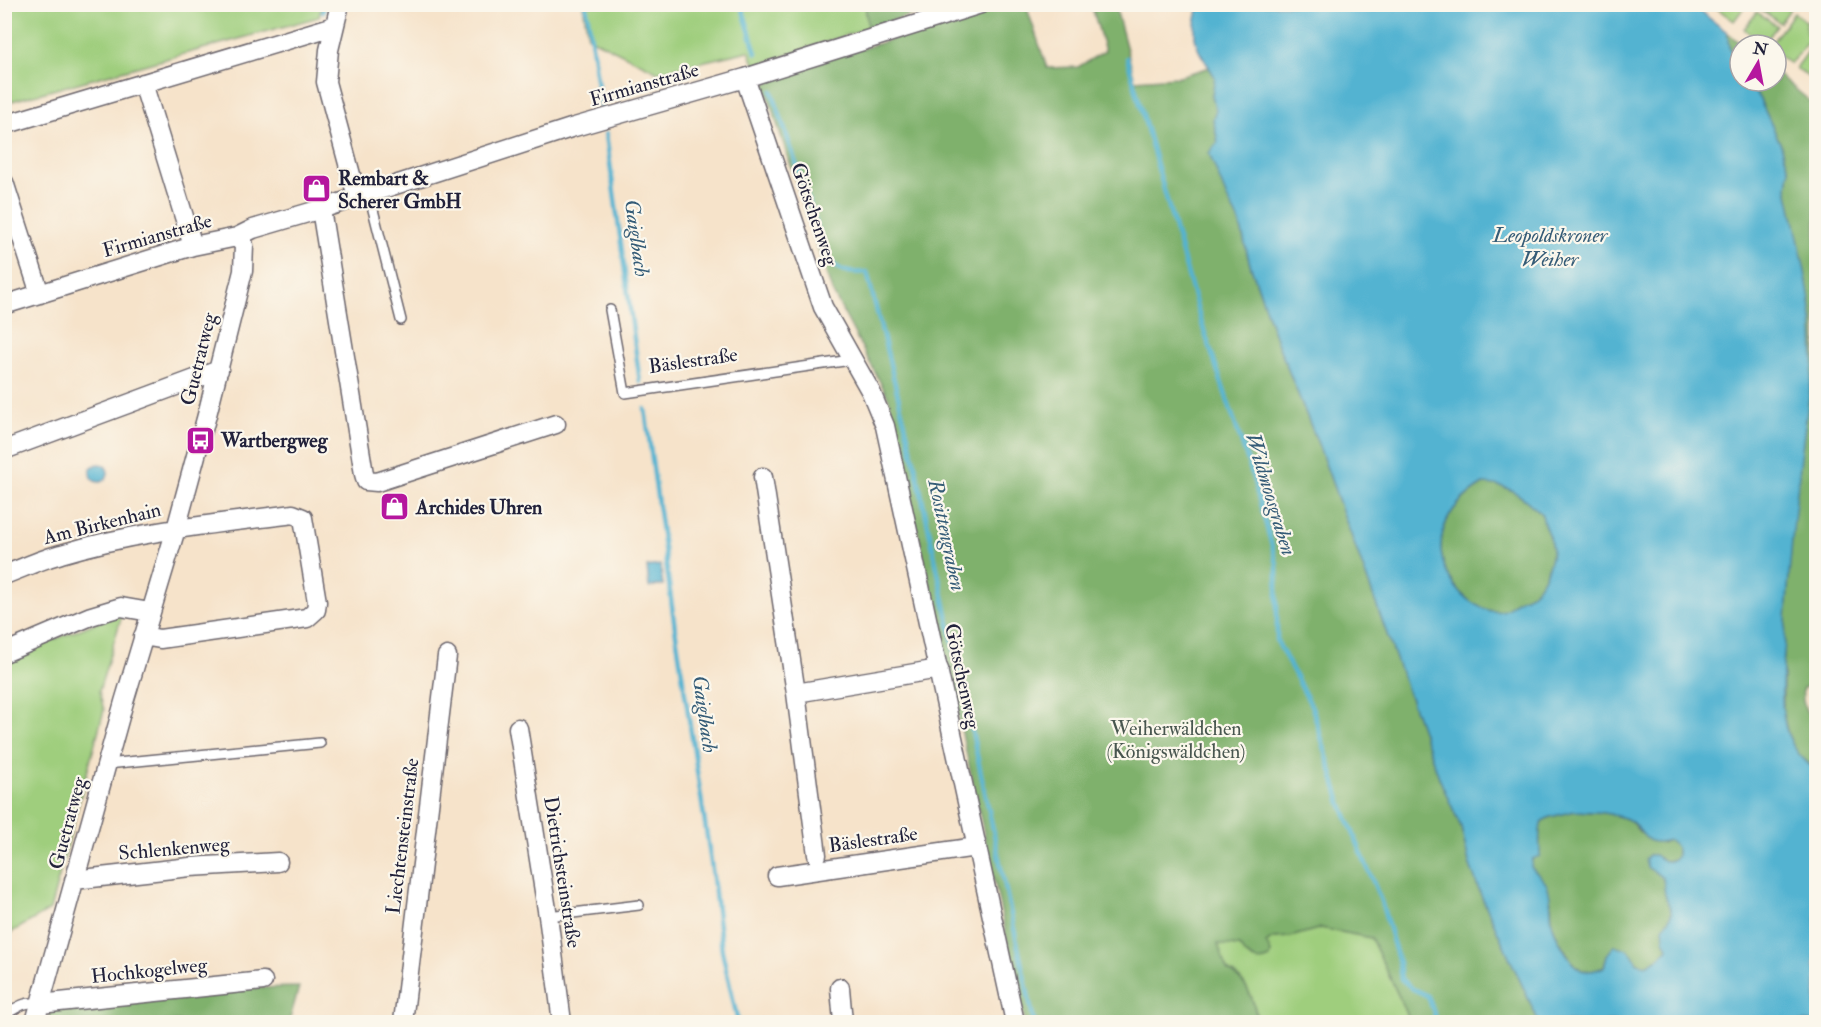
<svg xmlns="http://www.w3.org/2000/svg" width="1821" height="1027" viewBox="0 0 1821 1027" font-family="'IM FELL Double Pica',serif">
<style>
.green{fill:#9fce7d;stroke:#60785c;stroke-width:1.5}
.forest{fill:#7fb16c;stroke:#506a54;stroke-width:1.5}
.water{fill:#52b3d1;stroke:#3a6a86;stroke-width:1.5;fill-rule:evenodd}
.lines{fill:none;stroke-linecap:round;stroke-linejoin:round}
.stream{stroke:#52b3d1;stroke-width:4.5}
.service-casing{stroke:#6c666d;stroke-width:12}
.minor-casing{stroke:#6c666d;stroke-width:21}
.service{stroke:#fff;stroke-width:9}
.minor{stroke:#fff;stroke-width:18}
.labels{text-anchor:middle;stroke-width:4.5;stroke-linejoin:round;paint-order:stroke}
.street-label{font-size:20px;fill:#22223b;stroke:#fbf7ec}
.poi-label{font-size:20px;font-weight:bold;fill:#22223b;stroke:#fbf7ec;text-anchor:start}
.park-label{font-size:20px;fill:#48564f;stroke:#fbf7ec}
.water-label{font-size:21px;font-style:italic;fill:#355c77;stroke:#fbf7ec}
</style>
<rect width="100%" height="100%" fill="#fbf7ec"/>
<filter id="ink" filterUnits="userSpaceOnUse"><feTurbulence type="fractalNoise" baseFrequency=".0167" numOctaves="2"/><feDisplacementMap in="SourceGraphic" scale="12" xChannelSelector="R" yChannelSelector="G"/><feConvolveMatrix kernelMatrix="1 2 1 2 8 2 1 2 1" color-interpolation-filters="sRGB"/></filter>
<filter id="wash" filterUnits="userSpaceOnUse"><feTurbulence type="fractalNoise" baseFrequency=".008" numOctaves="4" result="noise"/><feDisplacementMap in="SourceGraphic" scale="24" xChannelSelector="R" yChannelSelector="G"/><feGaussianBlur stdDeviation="1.35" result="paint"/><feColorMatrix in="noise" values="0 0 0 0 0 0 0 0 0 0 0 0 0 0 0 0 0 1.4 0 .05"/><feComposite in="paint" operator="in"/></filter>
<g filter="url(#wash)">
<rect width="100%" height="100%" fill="#f6e3ca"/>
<!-- green -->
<path class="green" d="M5,4H328V5L321,8L319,17L5,103Z
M583,5H865L868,28L755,66L749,51L658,72L588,37Z
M1716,5V4L1746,5L1734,21L1715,7Z
M1755,5H1785L1791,8L1780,23Z
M1757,12L1777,26L1764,44L1744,29Z
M1794,13L1807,22C1804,29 1806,33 1810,39L1790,64L1776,53V45H1770Z
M1815,42L1816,43V83L1796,68Z
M123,612L99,691L104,710L50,910L5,936V659Z
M1321,928L1371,938L1411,1022H1257C1255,1001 1247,980 1227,970L1217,944L1239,946L1266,943L1273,938L1290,937Z"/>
<!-- forest -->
<path class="forest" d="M865,4H944V5L868,28Z
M1007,4L1026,5L1047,68L1078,67L1105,51L1091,4L1115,5L1135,80L1176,77L1211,67L1215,77L1212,95L1216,110L1213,119L1218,142L1214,162L1227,198L1240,223L1249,261L1277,342L1317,441L1440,780L1461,827L1469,862L1480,893L1539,1022H1411L1371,938L1321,928L1290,937L1273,938L1266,943L1271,952L1270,958C1257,965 1247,958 1239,946L1218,944L1227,970C1247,980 1255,1001 1257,1022H1025L889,399L832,291L764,84L825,60Z
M1727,32L1742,45H1740V71L1729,47Z
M1776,73L1816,106V684L1803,688C1801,704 1806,713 1816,724V770L1796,752L1788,734L1783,714V671L1789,557L1812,319L1787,188L1789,169L1781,145L1759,98L1747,81H1776Z
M1483,484C1502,484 1514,490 1528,502C1532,506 1539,510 1542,515C1544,518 1544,524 1546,528C1548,535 1552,542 1552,550C1551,563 1543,583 1534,592C1530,596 1523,597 1518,600C1514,602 1511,607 1507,609C1492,617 1469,603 1459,591C1426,551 1441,509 1483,484Z
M1575,811L1608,813L1630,820L1640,833L1662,843L1669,840C1676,845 1679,850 1676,858C1667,863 1663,861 1655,855H1649L1647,867L1663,878C1664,883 1664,888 1665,893C1667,900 1674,907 1671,916C1668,928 1662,935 1668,948L1659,958L1647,965L1607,955L1604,967L1594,971L1581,970L1571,960L1559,940L1552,923L1551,901L1531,868L1532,859L1540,841L1538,833L1542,821L1550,817Z
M299,987L289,1022H48L51,1009L252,988Z"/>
<!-- water -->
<path class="water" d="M1199,5H1692L1727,32L1729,47L1740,71V81H1747L1759,98L1781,145L1789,169L1787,188C1799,246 1817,307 1813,367C1800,458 1789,548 1785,640C1783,670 1778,707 1788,735C1794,750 1803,761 1816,770V954L1814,964L1816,970V1022H1539L1480,893L1469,862L1461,827L1440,780L1317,441L1277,342L1249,261L1240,223L1227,198L1209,153L1218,142L1213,119L1216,110L1212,95L1215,77L1199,51L1195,38V24ZM1483,484C1502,484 1514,490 1528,502C1532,506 1539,510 1542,515C1543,517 1543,521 1544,524C1547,532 1552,541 1552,550C1551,563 1543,583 1534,592C1530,596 1523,597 1518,600C1514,602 1511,607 1507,609C1492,617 1469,603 1459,591C1426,551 1441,509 1483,484ZM1575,811C1593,812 1610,812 1627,819C1644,826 1640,849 1669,840C1676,845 1679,850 1676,858C1667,864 1663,861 1655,855H1649L1645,860L1647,867L1663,878C1664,883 1664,889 1665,894C1670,911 1677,911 1663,927L1664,939L1668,948L1659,958L1647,965L1637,963C1632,950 1626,947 1614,946L1607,955L1604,967C1597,970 1589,973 1581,970C1570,964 1554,934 1552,922C1550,910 1552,897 1547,885C1543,878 1536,873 1531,867L1532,859L1540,856C1540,843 1538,833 1542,821L1550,817Z
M90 473a9 9 0 1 1 18 0a9 9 0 1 1-18 0Z
M660,565L663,585L649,587L647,567Z"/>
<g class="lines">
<!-- stream -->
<path class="stream" d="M586,4L601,107
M741,4L756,53
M323,12L325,4
M1127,58L1200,318L1251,471L1277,564V641L1312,707L1341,803L1381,901L1399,963L1401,979L1413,989L1428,996L1437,1022
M772,91L828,260C841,272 849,274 867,272L914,460L1034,1022
M606,134L640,382
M645,409L675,628L712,869L722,951L738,1022"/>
</g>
</g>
<g filter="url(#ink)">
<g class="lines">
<defs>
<path id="service" d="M369,194L401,320
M610,310L625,393L851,360
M107,764L320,743
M548,916L639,905
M4,1015C17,1008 25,1000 40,1004"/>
<path id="minor" d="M340,4L329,50L326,82L357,197
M745,78L823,307L871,392L885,426L1015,1022
M143,83L193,246
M4,125L334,26
M4,182L40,294
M321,209L364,474L366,481L377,482L556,424
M4,305L193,246L237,237L253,229L321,209L571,128L745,78L981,4
M4,450L219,370
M763,477L796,693L817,855
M4,575C23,568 42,559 61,554C136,531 215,524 293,514L303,518L317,602L316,610L307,618L160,639L143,636
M4,653L91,616L121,607L150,612
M796,693L939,669
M518,728L548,916L562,1022
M777,876L976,847
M74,880L190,867L278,862
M840,988L843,1022
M40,1004L263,981
M35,1022L124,702L176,529L207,415L243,271L244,245L237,237
M403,1022L447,656"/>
</defs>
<!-- service casing -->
<use href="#service" class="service-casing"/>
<!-- minor casing -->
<use href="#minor" class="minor-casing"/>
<!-- service -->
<use href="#service" class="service"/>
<!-- minor -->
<use href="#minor" class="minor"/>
</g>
</g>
<!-- icons -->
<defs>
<symbol id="shop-square" viewBox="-11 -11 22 22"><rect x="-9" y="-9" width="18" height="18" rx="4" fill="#b5179e" stroke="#fbf7ec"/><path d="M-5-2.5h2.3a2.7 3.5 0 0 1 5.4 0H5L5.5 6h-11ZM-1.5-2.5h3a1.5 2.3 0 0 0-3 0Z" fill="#fff"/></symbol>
<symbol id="bus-square" viewBox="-11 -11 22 22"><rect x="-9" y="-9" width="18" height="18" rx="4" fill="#b5179e" stroke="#fbf7ec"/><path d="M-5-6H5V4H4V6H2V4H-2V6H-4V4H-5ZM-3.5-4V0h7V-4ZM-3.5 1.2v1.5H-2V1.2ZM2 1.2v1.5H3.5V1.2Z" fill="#fff"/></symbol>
</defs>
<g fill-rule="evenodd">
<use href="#shop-square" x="300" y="172" width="33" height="33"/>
<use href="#bus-square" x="184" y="424" width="33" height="33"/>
<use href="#shop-square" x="378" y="490" width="33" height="33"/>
</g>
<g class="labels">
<!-- street labels -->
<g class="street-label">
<text transform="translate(644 84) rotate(-16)" y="7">Firmianstraße</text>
<text transform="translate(815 214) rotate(71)" y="7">Götschenweg</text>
<text transform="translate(157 235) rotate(-16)" y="7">Firmianstraße</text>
<text transform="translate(198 359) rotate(-76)" y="7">Guetratweg</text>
<text transform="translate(693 360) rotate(-8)" y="7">Bäslestraße</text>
<text transform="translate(102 523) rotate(-14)" y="7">Am Birkenhain</text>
<text transform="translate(963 676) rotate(78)" y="7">Götschenweg</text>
<text transform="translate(67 823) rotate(-75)" y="7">Guetratweg</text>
<text transform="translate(402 836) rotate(-83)" y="7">Liechtensteinstraße</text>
<text transform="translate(873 839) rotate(-8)" y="7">Bäslestraße</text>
<text transform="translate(174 848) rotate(-5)" y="7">Schlenkenweg</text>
<text transform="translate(563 872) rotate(81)" y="7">Dietrichsteinstraße</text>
<text transform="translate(149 970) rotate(-6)" y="7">Hochkogelweg</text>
</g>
<!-- poi labels -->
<g class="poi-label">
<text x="338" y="185">Rembart &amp;<tspan x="338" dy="23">Scherer GmbH</tspan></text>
<text x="221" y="447">Wartbergweg</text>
<text x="416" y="514">Archides Uhren</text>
</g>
<!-- park labels -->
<g class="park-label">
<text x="1176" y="735">Weiherwäldchen<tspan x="1176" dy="23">(Königswäldchen)</tspan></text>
</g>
<!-- water labels -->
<g class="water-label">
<text x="1550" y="242">Leopoldskroner<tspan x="1550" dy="24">Weiher</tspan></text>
<text transform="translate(637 238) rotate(82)" y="7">Gaiglbach</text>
<text transform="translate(1271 494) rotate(73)" y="7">Wildmoosgraben</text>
<text transform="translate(947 535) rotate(78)" y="7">Rosittengraben</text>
<text transform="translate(705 714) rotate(82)" y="7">Gaiglbach</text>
</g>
</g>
<!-- margin -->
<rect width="1821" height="1027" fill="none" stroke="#fbf7ec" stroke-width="24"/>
<!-- north arrow -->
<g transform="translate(1758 63) rotate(10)"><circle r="28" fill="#fbf7ec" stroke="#a4a2a5" stroke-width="1.5"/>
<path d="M0-4.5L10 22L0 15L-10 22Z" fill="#b5179e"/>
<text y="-9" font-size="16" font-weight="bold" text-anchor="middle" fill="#22223b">N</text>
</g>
</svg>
